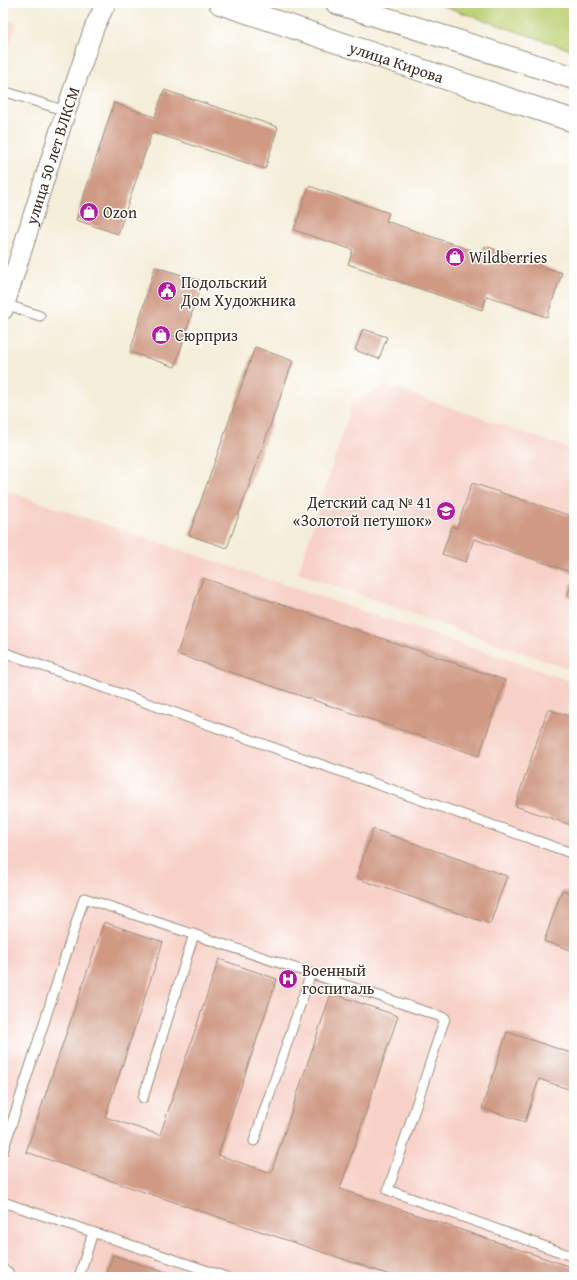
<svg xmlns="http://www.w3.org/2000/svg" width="577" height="1280" viewBox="0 0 577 1280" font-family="'Gentium Book Plus',serif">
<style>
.built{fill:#f7d1c8}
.green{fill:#bbcf72;stroke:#7b7c48}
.building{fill:#cf9983}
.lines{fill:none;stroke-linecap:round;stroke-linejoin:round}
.service-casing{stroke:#988c7c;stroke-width:11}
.minor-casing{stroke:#988c7c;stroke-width:21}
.primary-casing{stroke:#988c7c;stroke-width:24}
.service{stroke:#fff;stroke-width:9}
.minor{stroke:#fff;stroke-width:19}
.primary{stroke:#fff;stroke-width:22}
.labels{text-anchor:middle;stroke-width:3;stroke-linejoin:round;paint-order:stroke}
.street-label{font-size:16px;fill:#3b2a1e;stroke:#fff}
.poi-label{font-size:16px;fill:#3b2a1e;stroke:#fff;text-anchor:start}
</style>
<rect width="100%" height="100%" fill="#fff"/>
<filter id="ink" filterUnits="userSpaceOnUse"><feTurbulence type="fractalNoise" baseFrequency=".025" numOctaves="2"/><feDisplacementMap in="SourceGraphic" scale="8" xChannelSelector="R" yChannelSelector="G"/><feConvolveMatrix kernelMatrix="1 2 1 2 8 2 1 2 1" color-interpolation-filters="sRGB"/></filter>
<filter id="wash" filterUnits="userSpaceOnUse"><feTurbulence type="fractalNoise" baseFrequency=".012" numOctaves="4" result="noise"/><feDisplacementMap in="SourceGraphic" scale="16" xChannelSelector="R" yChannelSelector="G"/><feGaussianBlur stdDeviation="0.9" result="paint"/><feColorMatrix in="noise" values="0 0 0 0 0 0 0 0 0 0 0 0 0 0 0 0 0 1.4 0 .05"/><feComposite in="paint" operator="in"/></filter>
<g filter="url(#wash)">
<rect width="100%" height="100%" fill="#f4edd9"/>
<!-- built -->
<path class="built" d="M3,18L17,23L3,66Z
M388,386L574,450V671L298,573L353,400Z
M3,490L574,682V1277H3Z"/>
<!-- green -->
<path class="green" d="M434,3H574V51Z"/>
<g id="blocks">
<!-- building -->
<path class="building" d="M164,90L278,127L265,169L152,132L118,234L76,220L114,103L155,117Z
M309,186L389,213L386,221L482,254L485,246L562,273L547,317L487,296L482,310L348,264L353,250L294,230Z
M155,267L202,281L175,367L130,352Z
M363,329L387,337L379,359L355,350Z
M255,347L293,361L227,548L189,535Z
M472,483L574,517V573L474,539L466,562L442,554L452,526L457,528Z
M574,576V598L567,596Z
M203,578L505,680L479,756L177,654Z
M548,709L574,718V826L515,806Z
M373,829L507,876L490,924L356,878Z
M562,890L574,894V951L544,941Z
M104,922L163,942L105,1117L160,1135L219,959L277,979L218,1155L271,1173L331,993L398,1016L340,1189L574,1268V1277H396L26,1152Z
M507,1032L574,1054V1091L539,1079L525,1122L482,1108Z
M113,1255L177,1277H106Z"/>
</g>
</g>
<g filter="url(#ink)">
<use href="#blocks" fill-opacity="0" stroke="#988c7c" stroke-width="1"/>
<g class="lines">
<defs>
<path id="service" d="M3,91L66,111
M5,304L40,316
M3,652L574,854
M143,1098L194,934
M254,1141L311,973
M3,1151L84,898L445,1018L388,1190L574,1257
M3,1202L226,1277
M3,1269L8,1272L6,1277
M79,1277L93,1232"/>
<g id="minor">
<path id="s1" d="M3,310L66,111L94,28L106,3"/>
</g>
<g id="primary">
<path id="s2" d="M220,3L574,121"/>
<path d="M337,3L574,78"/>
</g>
</defs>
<!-- service casing -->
<use href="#service" class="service-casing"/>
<!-- minor casing -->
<use href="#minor" class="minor-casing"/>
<!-- primary casing -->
<use href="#primary" class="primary-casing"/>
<!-- service -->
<use href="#service" class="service"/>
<!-- minor -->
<use href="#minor" class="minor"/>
<!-- primary -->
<use href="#primary" class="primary"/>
</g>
</g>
<!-- icons -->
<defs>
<symbol id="shop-disc" viewBox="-11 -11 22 22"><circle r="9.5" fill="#b5179e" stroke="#fff"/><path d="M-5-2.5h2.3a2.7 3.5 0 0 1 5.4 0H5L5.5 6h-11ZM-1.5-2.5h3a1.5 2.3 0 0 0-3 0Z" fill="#fff"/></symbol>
<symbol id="civic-disc" viewBox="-11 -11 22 22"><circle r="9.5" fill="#b5179e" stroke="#fff"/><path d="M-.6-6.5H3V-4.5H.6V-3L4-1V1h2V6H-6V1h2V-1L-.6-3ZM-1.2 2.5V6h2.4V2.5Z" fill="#fff"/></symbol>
<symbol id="school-disc" viewBox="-11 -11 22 22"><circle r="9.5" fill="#b5179e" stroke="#fff"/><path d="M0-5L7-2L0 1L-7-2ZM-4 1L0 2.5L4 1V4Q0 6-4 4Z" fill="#fff"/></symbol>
<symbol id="hospital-disc" viewBox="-11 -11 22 22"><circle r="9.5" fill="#b5179e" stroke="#fff"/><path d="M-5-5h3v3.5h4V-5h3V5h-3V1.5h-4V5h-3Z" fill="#fff"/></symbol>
</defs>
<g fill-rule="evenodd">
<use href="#shop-disc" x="78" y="201" width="22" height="22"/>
<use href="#shop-disc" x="444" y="246" width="22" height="22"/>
<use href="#civic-disc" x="156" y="280" width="22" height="22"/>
<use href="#shop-disc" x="150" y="324" width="22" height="22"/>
<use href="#school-disc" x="435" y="500" width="22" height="22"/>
<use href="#hospital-disc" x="277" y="968" width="22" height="22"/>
</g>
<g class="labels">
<!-- street labels -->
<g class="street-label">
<text dy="6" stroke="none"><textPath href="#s2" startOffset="186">улица Кирова</textPath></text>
<text dy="6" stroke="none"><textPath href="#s1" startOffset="162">улица 50 лет ВЛКСМ</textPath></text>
</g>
<!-- poi labels -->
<g class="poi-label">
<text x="103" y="218">Ozon</text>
<text x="469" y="263">Wildberries</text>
<text x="181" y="288">Подольский<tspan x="181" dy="18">Дом Художника</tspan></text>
<text x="175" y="341">Сюрприз</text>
<text x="432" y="508" text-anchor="end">Детский сад № 41<tspan x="432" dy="18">«Золотой петушок»</tspan></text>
<text x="302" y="976">Военный<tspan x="302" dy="18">госпиталь</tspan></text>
</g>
</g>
<!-- margin -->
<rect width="577" height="1280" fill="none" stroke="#fff" stroke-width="16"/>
</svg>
